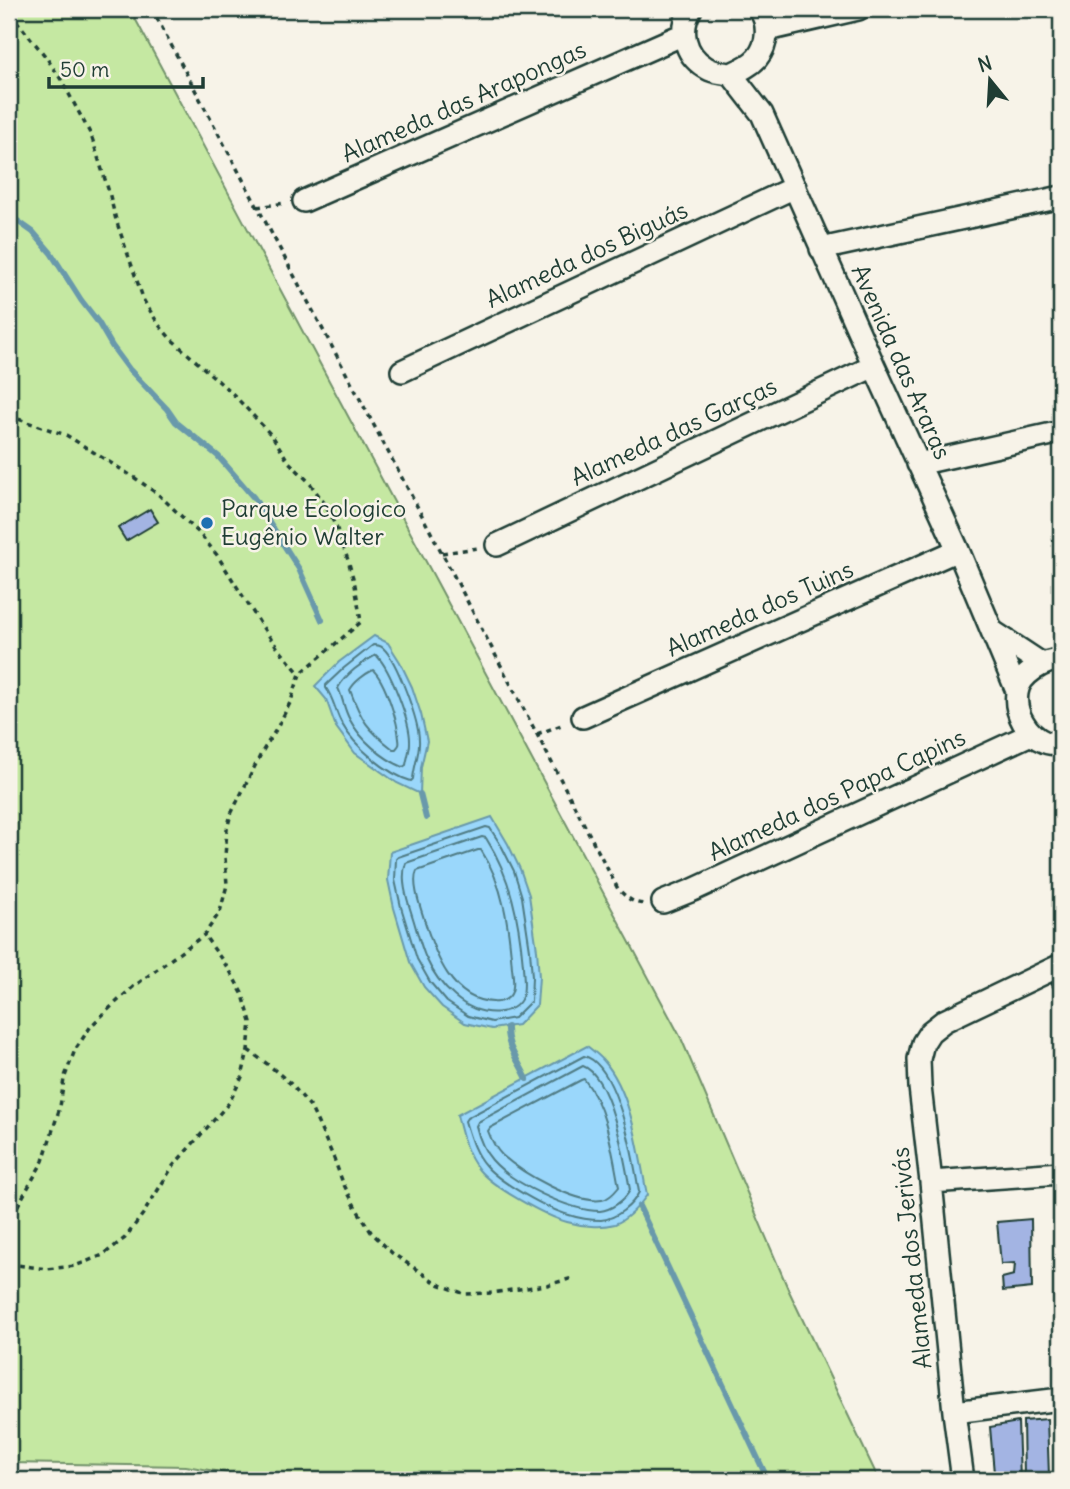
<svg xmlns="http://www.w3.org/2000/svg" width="1070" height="1489" viewBox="0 0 1070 1489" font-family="Delius,sans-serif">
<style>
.green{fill:#c5e8a2;stroke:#72926b;stroke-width:2}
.water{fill:#9ad7fb;stroke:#6999ab;stroke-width:2}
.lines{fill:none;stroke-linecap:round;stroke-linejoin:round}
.shore{stroke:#507b84;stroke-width:2}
.stream{stroke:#6999ab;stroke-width:6}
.building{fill:#a3b4e3;stroke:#1f3d34;stroke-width:2}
.minor-casing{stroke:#1f3d34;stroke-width:26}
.path{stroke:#1f3d34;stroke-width:3.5;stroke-dasharray:5 5;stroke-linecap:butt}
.minor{stroke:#f7f3e8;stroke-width:21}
.poi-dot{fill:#1f6fb2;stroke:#f7f3e8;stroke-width:2.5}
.labels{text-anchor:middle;stroke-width:5;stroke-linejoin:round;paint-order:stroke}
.street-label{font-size:24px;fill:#1f3d34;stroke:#f7f3e8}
.poi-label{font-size:24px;fill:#1f3d34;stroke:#f7f3e8;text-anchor:start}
</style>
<rect width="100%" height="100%" fill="#f7f3e8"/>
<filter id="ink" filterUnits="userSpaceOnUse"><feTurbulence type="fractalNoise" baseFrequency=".0143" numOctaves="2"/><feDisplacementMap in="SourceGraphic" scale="14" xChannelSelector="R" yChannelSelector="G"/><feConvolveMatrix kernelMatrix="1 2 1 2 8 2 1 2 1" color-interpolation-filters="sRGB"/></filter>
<g filter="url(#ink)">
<!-- green -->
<path class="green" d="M9,9H130L681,1038L789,1291L879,1480H267L186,1466L9,1463Z"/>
<!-- water -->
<path class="water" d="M374,636L388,643L400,662L412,687L421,714L427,741L421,767L420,794L397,783L355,753L336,727L326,699L315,686L339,662Z
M492,817L508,844L520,869L529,895L537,950L539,977L537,1005L518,1025L492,1029L465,1023L442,1007L424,987L410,962L394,908L388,880L390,852Z
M587,1046C593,1051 599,1055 604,1061C632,1093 639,1154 647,1195C639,1206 628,1219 615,1224C601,1228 581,1226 567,1222C545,1216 493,1187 479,1170C466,1154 462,1135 457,1115Z"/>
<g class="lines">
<!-- shore -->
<path class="shore" d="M373,645C377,645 380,645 383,648C397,660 419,722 419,740C420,752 414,766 413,779L411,781C387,774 354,746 342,724C335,712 334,699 326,688V685L344,668Z
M376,655C390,668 411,723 410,743C410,750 407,758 406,765L403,767C383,759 360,739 350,720C344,710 343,698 338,688C345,675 362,662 376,655Z
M373,670C385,681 398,722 399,739C400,745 399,745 396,749H393C368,730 361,720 350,690C354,682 365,674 373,670Z
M486,827L490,828L502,847L514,871L522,897L530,950L532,977L531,1001L514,1018L492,1022L468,1016L447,1002L430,982L417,959L401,907L395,880L396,859L398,857Z
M482,837L486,838C511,877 519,920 523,965C523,974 526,989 522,997C519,1006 509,1011 501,1012C466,1017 438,985 425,956C421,946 418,935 415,925C410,907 399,882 406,863Z
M478,850H481C504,885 509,928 512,968C513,975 515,987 511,994C508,1000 499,1003 493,1002C452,1001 435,954 425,922C421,909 411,883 417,871Z
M584,1056C618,1064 634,1161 639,1192C633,1205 616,1219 601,1220C592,1220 578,1218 569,1215C547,1209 499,1182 485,1165C474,1153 470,1137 465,1121L467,1118Z
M583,1066C611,1076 625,1162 630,1190C625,1200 611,1210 600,1211C569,1211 512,1183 492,1160C484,1151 479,1138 476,1126L478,1122Z
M584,1079C607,1108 612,1151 619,1187C615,1192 609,1199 602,1200C575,1204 522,1173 502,1155C496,1149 491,1139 488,1131L490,1128L581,1080Z"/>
<!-- stream -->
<path class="stream" d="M9,215L33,232L51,253L81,300L98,322L112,346L129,369L167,409L176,422L218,456L254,498L299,569L322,620
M420,794L426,818
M507,1027C506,1047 519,1061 527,1079
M639,1206L768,1480"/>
</g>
<!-- building -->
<path class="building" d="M150,509L158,522L126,541L118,528Z
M1061,978V1002L1051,983Z
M1031,1219L1032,1288L1003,1291L1002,1278L1014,1275L1015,1263L1001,1264L997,1222Z
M1054,1418H1061V1471L1057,1472Z
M1047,1419L1049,1476L1024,1478L1023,1421Z
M1018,1422L1020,1480H1000V1472L994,1473L990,1427Z"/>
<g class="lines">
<defs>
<path id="minor" d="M691,9C679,29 684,54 705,67C712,72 722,73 731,74C740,70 750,66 757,58C768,45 770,23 759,9
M767,30L858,9
M731,74L762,114L874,366L958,550L1017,691
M304,201L684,34
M821,249L1061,197
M402,371L795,187
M918,464L1061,432
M497,545L874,366
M992,631L1042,664
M1061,660C1044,660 1019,675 1017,693C1014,713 1027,735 1045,742C1050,744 1056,744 1061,744
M583,717L958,550
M663,902L693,890L1031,734
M931,1182L1061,1173
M954,1412L1061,1399
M963,1480L954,1412L931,1182L920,1087L919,1059L923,1043L930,1032L944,1021L1061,965"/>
</defs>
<!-- minor casing -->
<use href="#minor" class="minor-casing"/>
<!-- path -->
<path class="path" d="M152,9L442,553L618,889C626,897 632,903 644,904
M9,14L15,19L46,57L62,81L91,135L109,192L116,220L144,301L159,325L170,338L234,395L273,437L288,461L309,482L325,504L337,529L348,560L355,585L361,622L300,674L291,701L277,728L262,752L231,814L227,829L225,857L227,885L220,912L204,935L133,987L112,1006L91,1026L75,1050L64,1079L60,1107L43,1161L9,1221
M257,207L286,203
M9,416L66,435L135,478L159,495L199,533L217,555L261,625L277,647L300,674
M442,553L478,548
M537,734L564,724
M248,1050L270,1066L291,1084L310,1106L333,1156L343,1183L356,1208L371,1232L392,1253L438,1284L465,1294L491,1293L547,1285L573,1278
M9,1264L47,1269L75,1266L103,1255L125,1238L143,1214L173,1166L229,1103L242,1077L248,1050L251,1022L243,995L230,971L204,935"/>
<!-- minor -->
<use href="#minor" class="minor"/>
</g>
</g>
<!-- markers -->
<circle class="poi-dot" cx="207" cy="523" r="7"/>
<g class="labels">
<!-- street labels -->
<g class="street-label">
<text transform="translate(464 102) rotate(-24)" y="8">Alameda das Arapongas</text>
<text transform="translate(587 255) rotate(-25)" y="8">Alameda dos Biguás</text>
<text transform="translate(901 362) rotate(66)" y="8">Avenida das Araras</text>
<text transform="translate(674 432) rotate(-25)" y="8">Alameda das Garças</text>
<text transform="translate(760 609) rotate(-24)" y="8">Alameda dos Tuins</text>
<text transform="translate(837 795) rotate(-25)" y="8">Alameda dos Papa Capins</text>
<text transform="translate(912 1258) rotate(-96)" y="8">Alameda dos Jerivás</text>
</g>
<!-- poi labels -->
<g class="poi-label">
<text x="221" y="517">Parque Ecologico<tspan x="221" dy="28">Eugênio Walter</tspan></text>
</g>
</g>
<!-- margin -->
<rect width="1070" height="1489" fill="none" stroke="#f7f3e8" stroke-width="35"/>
<rect x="18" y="18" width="1035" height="1454" fill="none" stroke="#1f3d34" stroke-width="2.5" filter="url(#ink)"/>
<!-- north arrow -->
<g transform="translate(990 80) rotate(342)" stroke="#f7f3e8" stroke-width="5" paint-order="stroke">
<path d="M0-5L12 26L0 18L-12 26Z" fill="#1f3d34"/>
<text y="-10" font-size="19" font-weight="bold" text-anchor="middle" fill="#1f3d34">N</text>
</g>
<!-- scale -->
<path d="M49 77v10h154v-10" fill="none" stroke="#1f3d34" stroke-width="3.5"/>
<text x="60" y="77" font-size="21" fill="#1f3d34" stroke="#f7f3e8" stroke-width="5" paint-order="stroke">50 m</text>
</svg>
